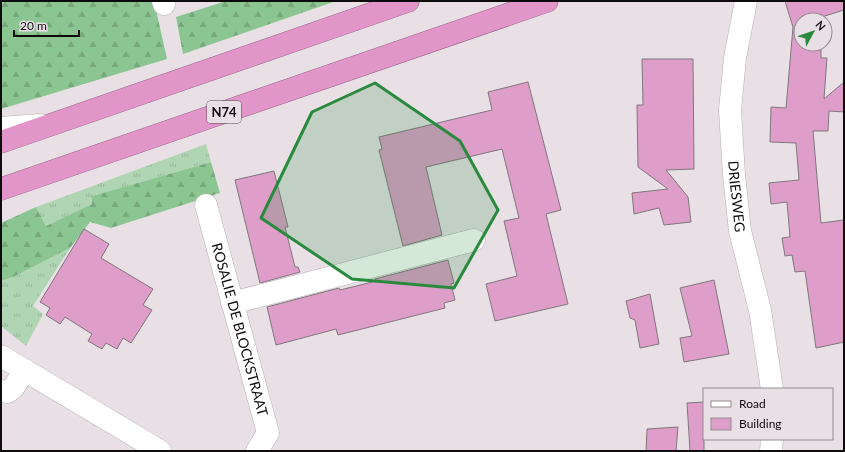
<svg xmlns="http://www.w3.org/2000/svg" width="845" height="452" viewBox="0 0 845 452" font-family="Lato,sans-serif">
<style>
.grass{fill:url(#grass-tufts)}
.forest{fill:url(#forest-firs)}
.building{fill:#de9ec9;stroke:#7f777c}
.lines{fill:none;stroke-linecap:round;stroke-linejoin:round}
.minor-casing{stroke:#b6adb2;stroke-width:23}
.highway-casing{stroke:#976587;stroke-width:23}
.minor{stroke:#fff;stroke-width:22}
.highway{stroke:#e195c8;stroke-width:22}
.marked{fill:#298a3e;fill-opacity:0.2;stroke:#298a3e;stroke-width:3;stroke-linejoin:round}
.labels{text-anchor:middle;stroke-width:4;stroke-linejoin:round;paint-order:stroke}
.shield{fill:#e9e0e6;stroke:#504b4e;stroke-width:1}
.shield-label{font-size:13px;font-weight:bold;fill:#0e0b0d}
.street-label{font-size:14px;fill:#0e0b0d;stroke:#e9e0e6}
</style>
<defs>
<pattern id="grass-tufts" width="24" height="20" patternUnits="userSpaceOnUse"><rect width="24" height="20" fill="#b0d5b3"/><path d="M3 7l-1-3M5 7V3M7 7l1-3M15 17l-1-3M17 17v-4M19 17l1-3" fill="none" stroke="#96b699"/></pattern>
<pattern id="forest-firs" width="22" height="20" patternUnits="userSpaceOnUse"><rect width="22" height="20" fill="#8bc591"/><path d="M5 1l3.5 6h-7zM16 11l3.5 6h-7z" fill="#77a87c"/></pattern>
</defs>
<rect width="100%" height="100%" fill="#e9e0e6"/>
<!-- grass -->
<path class="grass" d="M206,144L211,162L92,196V204L46,226L36,207Z
M70,248L33,306L43,314L26,346L1,326V281L13,277Z"/>
<!-- forest -->
<path class="forest" d="M7,1H154L167,59L1,109V3Z
M226,1H336L183,54L176,17Z
M211,162L220,193L111,228L90,222L70,248L13,277L1,281V223L36,207L46,226L92,204V196Z"/>
<!-- building -->
<path class="building" d="M785,1H844V10L812,20H801V44H809L808,48L821,49V58H827L824,99L844,82V112L829,111L828,131H813L821,223L844,220V342L816,348L805,271L795,272L792,255L785,256L782,238L790,237L787,202L771,204L769,183L799,180L796,143L770,142L771,107L786,108L793,27Z
M642,59H693L694,169L666,170L688,197L691,222L664,225L659,208L634,214L632,193L668,189L638,167L637,105H643Z
M528,82L561,210L546,214L568,304L495,321L486,284L517,276L504,221L519,218L502,149L426,167L442,235L403,246L379,150L382,149L379,137L492,110L488,92Z
M274,171L288,227H285L295,267H298L300,272L260,283L235,180Z
M84,229L109,244L101,258L153,289L143,305L152,310L131,343L123,338L117,349L106,343L102,349L88,341L92,334L65,317L60,324L46,315L50,308L40,302Z
M448,260L454,283L451,284L455,300L444,303L445,308L338,335L336,329L276,345L267,307L339,288L340,290L376,281L375,279Z
M714,280L729,354L684,362L680,338L692,336L680,288Z
M650,294L659,344L640,348L635,320L630,318L626,301Z
M704,402V451H690L687,403Z
M678,427L676,451H646L647,429Z"/>
<g class="lines">
<defs>
<g id="minor">
<path d="M163,1L164,4"/>
<path id="s1" d="M746,1L735,58L730,110L734,175L740,231L760,310L772,389"/>
<path d="M1,128L40,125"/>
<path id="s2" d="M206,205L268,433L257,451"/>
<path d="M232,303L474,240"/>
<path d="M1,356L160,451"/>
<path d="M1,391L8,392L13,388L25,370"/>
<path d="M771,451L772,439"/>
</g>
<path id="highway" d="M1,142L408,1
M1,189L547,1"/>
</defs>
<!-- minor casing -->
<use href="#minor" class="minor-casing"/>
<!-- highway casing -->
<use href="#highway" class="highway-casing"/>
<!-- minor -->
<use href="#minor" class="minor"/>
<!-- highway -->
<use href="#highway" class="highway"/>
</g>
<!-- marked area -->
<path class="marked" d="M375,83L460,141L498,210L454,288L352,279L261,218L312,112Z"/>
<g class="labels">
<!-- shield labels -->
<rect class="shield" x="207" y="101" width="34" height="22" rx="3"/>
<g class="shield-label">
<text x="224" y="117">N74</text>
</g>
<!-- street labels -->
<g class="street-label">
<text dy="5" stroke="none"><textPath href="#s1" startOffset="197">DRIESWEG</textPath></text>
<text dy="5" stroke="none"><textPath href="#s2" startOffset="129">ROSALIE DE BLOCKSTRAAT</textPath></text>
</g>
</g>
<!-- border -->
<rect width="845" height="452" fill="none" stroke="#0e0b0d" stroke-width="4"/>
<!-- legend -->
<rect x="703" y="388" width="130" height="52" fill="#e9e0e6" stroke="#918b8f"/>
<rect x="711" y="401" width="20" height="6" fill="#ffffff" stroke="#918b8f"/>
<text x="739" y="408" font-size="12" fill="#0e0b0d">Road</text>
<rect x="711" y="418" width="20" height="12" fill="#de9ec9" stroke="#918b8f"/>
<text x="739" y="428" font-size="12" fill="#0e0b0d">Building</text>
<!-- north arrow -->
<g transform="translate(813 32) rotate(50)"><circle r="19" fill="#e9e0e6" stroke="#918b8f"/>
<path d="M0-3L7 15L0 10L-7 15Z" fill="#298a3e"/>
<text y="-6" font-size="11" font-weight="bold" text-anchor="middle" fill="#0e0b0d">N</text>
</g>
<!-- scale -->
<path d="M14 30v6h65v-6" fill="none" stroke="#0e0b0d" stroke-width="2"/>
<text x="20" y="30" font-size="12" fill="#0e0b0d" stroke="#e9e0e6" stroke-width="3" paint-order="stroke">20 m</text>
</svg>
